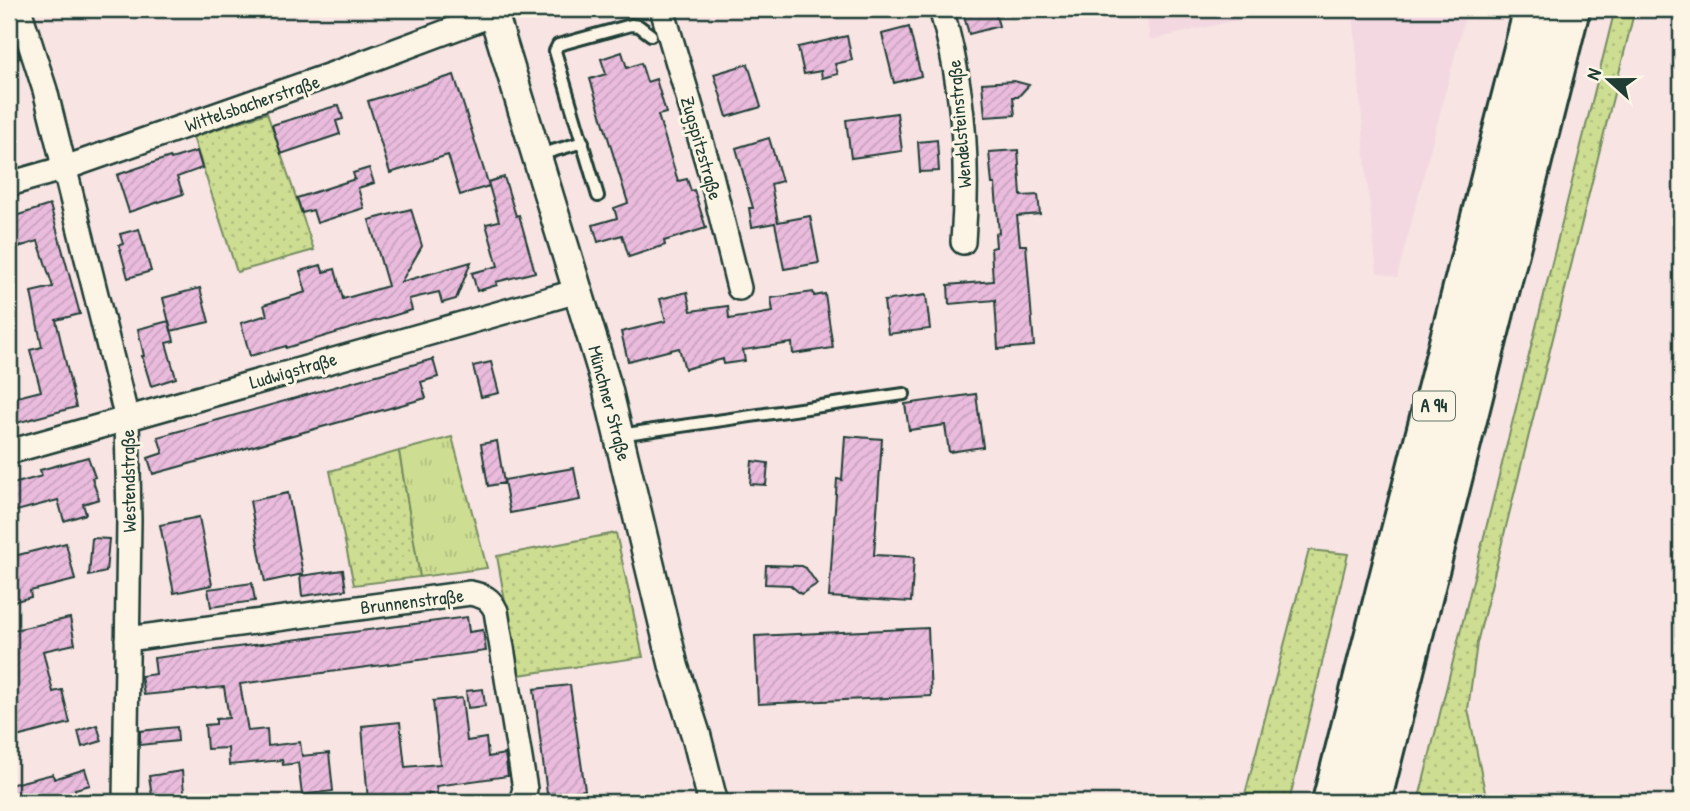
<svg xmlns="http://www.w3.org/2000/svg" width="1690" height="811" viewBox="0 0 1690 811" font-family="'Patrick Hand',sans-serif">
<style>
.built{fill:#f3d8e1}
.grass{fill:url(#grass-dots);stroke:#768d62;stroke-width:2}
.park{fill:url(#park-tufts);stroke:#768d62;stroke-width:2}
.building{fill:url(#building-hatch);stroke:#1f3d34;stroke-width:2}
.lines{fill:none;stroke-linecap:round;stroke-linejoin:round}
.service-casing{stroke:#1f3d34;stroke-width:16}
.minor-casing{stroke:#1f3d34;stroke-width:28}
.tertiary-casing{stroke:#1f3d34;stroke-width:33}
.motorway-casing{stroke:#1f3d34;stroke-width:44}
.service{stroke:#fcf5e5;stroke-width:10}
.minor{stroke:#fcf5e5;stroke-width:23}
.tertiary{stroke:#fcf5e5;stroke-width:28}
.motorway{stroke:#fcf5e5;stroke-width:38}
.labels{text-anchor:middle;stroke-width:6;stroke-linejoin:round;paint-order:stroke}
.shield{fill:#fcf5e5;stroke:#617469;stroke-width:2}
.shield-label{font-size:18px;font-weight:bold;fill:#1f3d34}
.street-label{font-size:19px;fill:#1f3d34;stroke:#fcf5e5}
</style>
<defs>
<pattern id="grass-dots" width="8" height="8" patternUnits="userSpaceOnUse" patternTransform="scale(1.75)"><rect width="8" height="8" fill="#cddd91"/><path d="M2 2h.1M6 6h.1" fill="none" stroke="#b0bf7e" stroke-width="1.8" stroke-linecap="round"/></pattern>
<pattern id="park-tufts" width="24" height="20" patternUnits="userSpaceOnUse" patternTransform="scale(1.75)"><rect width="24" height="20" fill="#cddd91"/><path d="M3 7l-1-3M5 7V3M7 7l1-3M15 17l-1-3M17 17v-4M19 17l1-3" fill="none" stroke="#b0bf7e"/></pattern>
<pattern id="building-hatch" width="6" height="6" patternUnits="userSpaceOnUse" patternTransform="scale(1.75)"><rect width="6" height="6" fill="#eabbdd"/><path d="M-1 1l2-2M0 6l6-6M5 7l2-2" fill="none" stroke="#c8a2be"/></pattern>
</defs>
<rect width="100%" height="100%" fill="#f7e4e3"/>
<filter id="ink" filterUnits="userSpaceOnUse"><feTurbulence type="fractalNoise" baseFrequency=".0143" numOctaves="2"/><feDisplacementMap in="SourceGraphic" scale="14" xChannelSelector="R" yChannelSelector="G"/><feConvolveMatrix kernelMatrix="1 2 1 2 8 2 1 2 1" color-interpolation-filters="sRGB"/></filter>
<g filter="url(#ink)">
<!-- built -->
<path class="built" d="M1146,9H1284L1150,40Z
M1353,9H1467L1397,277L1377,272L1367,180Z"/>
<!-- grass -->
<path class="grass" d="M1615,9H1635L1477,643L1468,709L1487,802H1418Z
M267,113L314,250L237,272L193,137Z
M399,451L420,577L354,585L330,471Z
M616,533L643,657L518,675L497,556Z
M1309,550L1348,554L1289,802H1243Z"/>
<!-- park -->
<path class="park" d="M452,437L487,568L420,577L399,451Z"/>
<!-- building -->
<path class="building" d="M962,9H994L999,26L969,34Z
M909,27L921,76L894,83L882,34Z
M847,36L852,60L835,64L838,74L822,78L821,71L804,74L798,47Z
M15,42L20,58L9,63V44Z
M622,52L627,68L641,63L647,82L656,79L666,113L658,115L678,181L687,179L691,191L694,190L706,228L664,241L665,245L629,257L622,235L598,242L593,225L617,218L614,208L628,203L590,79L606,74L601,59Z
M748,64L761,107L727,117L714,74Z
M454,75L489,186L460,195L448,155L390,173L368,101Z
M1014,81L1029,85L1018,97H1013L1015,115L985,117L982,83Z
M339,105L343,119L336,121L340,134L281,154L272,125Z
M897,113L902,151L851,158L846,120Z
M769,138L782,181L771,184L778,222L810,216L819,263L784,269L775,223L752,227L749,208H753L736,148Z
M937,140L939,171L920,172L918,142Z
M1018,150L1021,196L1038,195L1040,214L1017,216L1020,245H1026L1034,346L998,349L995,300L949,304L948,285L993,281L991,248L996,247L995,234L999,233L995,184H992L989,152Z
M197,151L202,168L177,177L183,194L129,212L117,175L170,157L171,159Z
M369,168L374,183L358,188L364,208L317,223L313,210L302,213L297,198L355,179L353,173Z
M504,177L516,216L519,215L535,272L496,282L497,285L477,291L472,273L498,266L486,224L499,221L488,182Z
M50,205L80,314L56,320L76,407L9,425V399L41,391L30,350L42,347L31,292L53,287L38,241L9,250V218Z
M411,209L422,246L401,282L471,262L456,299L442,303L439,292L409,299L412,310L286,348V346L250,356L241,323L267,315L264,305L306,292L300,271L321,265L323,272L335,269L343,299L388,286L369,220Z
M139,229L151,271L128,278L119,245L123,244L120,234Z
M200,288L209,322L171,331L163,298Z
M687,292L691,311L728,306L729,319L773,312L771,298L813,292L814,296L825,294L833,348L793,354L792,343L743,350L745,361L724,364L723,359L685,369L679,348L628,361L621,332L666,321L660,299Z
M926,295L930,329L888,334L884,301Z
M169,321L174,341L166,343L176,378L151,386L142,356H144L138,329Z
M433,359L438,377L421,382L426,398L153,474L148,458L163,453L158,437Z
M491,362L499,393L481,397L473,366Z
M976,394L983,447L949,452L945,425L909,430L905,404Z
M845,436L882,439L874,555L914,557L911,602L829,597L837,479L842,480Z
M497,441L504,483L488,486L481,444Z
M88,457L95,477L92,478L99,499L83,504L86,514L64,521L58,500L9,513V485L42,476L40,470Z
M752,461L768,463L766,485L750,484Z
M574,468L580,500L510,513L504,480Z
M288,493L303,574L265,582L250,501Z
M199,517L212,585L174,593L160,525Z
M92,538L109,539L106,572L89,576Z
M66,543L75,580L30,591L31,597L9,603V565L16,563L14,556Z
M766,565L802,566L806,568L817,584L801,594L790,585L765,584Z
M343,570L346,590L302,596L300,576Z
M252,583L255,601L211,607L208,589Z
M467,617L469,632L483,630L486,651L240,684L248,731L267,729L268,746L300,742L302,756L329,753L333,791L302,795L298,763L283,765L282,760L229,765L228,748L207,749L205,725L216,724V719L229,718L224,687L144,695L141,676L156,674L154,658Z
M70,618L75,644L43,651L53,692L62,690L70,723L9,739V704L14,702L9,683V631Z
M928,628L931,696L758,704L755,636Z
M570,685L585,790L547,794L534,689Z
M483,689L485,706L468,708L466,691Z
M462,698L467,741L486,738L488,757L505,754L508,776L436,786L437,793L428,794V797L414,799V796L368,801L362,726L400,722L405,767L440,764L433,701Z
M97,725L102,741L82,747L78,731Z
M177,727L178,741L140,745V731Z
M85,769L90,785L75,789L78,802H9V785L53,774L54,779Z
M182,771L185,802H153L149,776Z"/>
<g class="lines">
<defs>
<path id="service" d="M539,155L583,142
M598,196L555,51L558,45L631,25L639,26L651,35
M619,435L904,394"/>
<path id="minor" d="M19,9L45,90L127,419L129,520L125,802
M662,9L711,175L739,288
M941,9C963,83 969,165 963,242
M9,184L65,168L333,74L494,14
M9,452L578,291
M127,639L470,593C484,596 490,598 496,611L525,789L521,802"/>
<path id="tertiary" d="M492,9L607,387L674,667L696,735L713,802"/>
<path id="motorway" d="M1332,802L1534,9
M1371,802L1570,9"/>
</defs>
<!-- service casing -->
<use href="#service" class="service-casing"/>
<!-- minor casing -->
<use href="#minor" class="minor-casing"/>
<!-- tertiary casing -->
<use href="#tertiary" class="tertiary-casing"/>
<!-- motorway casing -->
<use href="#motorway" class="motorway-casing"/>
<!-- service -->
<use href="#service" class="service"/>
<!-- minor -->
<use href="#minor" class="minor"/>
<!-- tertiary -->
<use href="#tertiary" class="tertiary"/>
<!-- motorway -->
<use href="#motorway" class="motorway"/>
</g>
</g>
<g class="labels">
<!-- shield labels -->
<rect class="shield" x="1413" y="391.5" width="42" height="29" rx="5"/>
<g class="shield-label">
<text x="1434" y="412">A 94</text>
</g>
<!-- street labels -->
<g class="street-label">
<text transform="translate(252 103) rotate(-19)" y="7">Wittelsbacherstraße</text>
<text transform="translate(959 124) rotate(-95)" y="7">Wendelsteinstraße</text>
<text transform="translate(702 148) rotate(74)" y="7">Zugspitzstraße</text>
<text transform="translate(293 370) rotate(-16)" y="7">Ludwigstraße</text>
<text transform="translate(610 403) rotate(75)" y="7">Münchner Straße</text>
<text transform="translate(128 481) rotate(-91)" y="7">Westendstraße</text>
<text transform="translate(412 601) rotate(-7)" y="7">Brunnenstraße</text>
</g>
</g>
<!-- margin -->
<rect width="1690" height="811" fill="none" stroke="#fcf5e5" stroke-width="35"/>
<rect x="18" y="18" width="1655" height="776" fill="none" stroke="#1f3d34" stroke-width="2.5" filter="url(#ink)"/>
<!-- north arrow -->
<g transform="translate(1609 80) rotate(291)" stroke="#fcf5e5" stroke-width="5" paint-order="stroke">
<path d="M0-5L12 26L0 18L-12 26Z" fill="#1f3d34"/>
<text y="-10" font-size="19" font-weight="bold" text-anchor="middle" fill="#1f3d34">N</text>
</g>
</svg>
